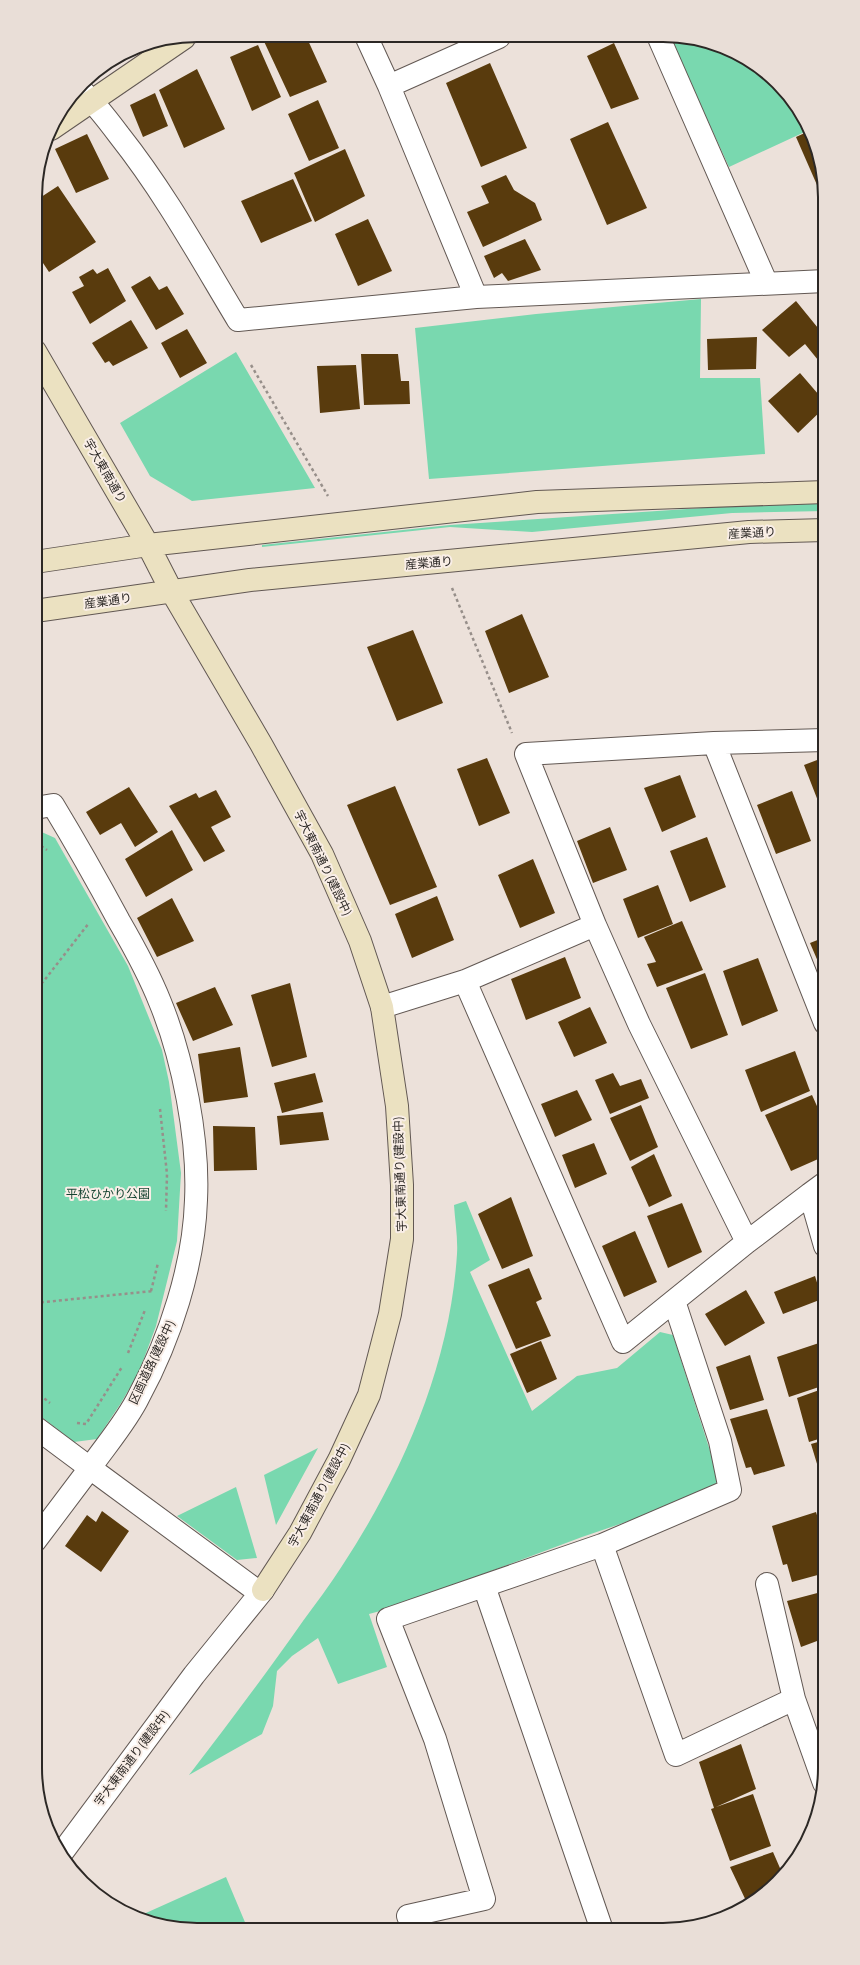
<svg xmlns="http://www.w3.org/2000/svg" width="860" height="1965" viewBox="0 0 860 1965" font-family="Montserrat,'Noto Sans JP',sans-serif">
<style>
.green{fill:#79d8af}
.building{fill:#593b0d}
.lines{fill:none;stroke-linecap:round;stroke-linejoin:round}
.street-casing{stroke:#625853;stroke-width:24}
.secondary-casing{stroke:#625853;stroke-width:24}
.path{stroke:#978f8a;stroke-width:2.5;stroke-dasharray:3 3;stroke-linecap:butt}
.street{stroke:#fff;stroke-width:22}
.secondary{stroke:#ebe1c1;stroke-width:22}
.labels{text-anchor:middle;stroke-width:4;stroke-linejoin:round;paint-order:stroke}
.street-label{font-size:12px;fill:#2c2825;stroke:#f9eee7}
.park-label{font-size:12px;fill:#164432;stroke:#f9eee7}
.rim{fill:none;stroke:#2c2825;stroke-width:2}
</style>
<rect width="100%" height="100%" fill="#ece1da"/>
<!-- green -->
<path class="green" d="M670,38C678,38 688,37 695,38C744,49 790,84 809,130L729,167Z
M701,299L700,378H760L765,454L429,479L415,328L536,314Z
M236,352L315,488L192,501L150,476L120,423Z
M825,502V511L732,513L532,532L450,527L262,547V545L450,525L761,504Z
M35,829L55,838L128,966L162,1050L169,1082L181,1173L177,1241L156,1326L139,1372L121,1403L97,1439L74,1442L35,1412Z
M466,1201L490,1260L470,1272L532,1411L577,1376L617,1368L660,1332L673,1335L719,1479L708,1494L582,1537L395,1607L369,1614L387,1667L338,1684L318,1638L292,1656L277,1671L273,1706L262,1734L189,1775C228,1724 266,1674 303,1621C316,1603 330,1585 342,1566C403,1473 450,1365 457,1254C458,1238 455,1221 454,1205Z
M318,1448L276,1525L264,1475Z
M236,1487L257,1558L237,1560L177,1516Z
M226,1877L247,1927H166L137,1917Z"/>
<!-- building -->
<path class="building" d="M261,35L306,36L327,82L290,97Z
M614,43L639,99L611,109L587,56Z
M258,45L281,97L252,111L230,57Z
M490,63L527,148L481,167L446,83Z
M197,69L225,129L184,148L159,90Z
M155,93L168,126L143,137L130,105Z
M318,100L339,148L309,161L288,114Z
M608,122L647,208L607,225L570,139Z
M809,131L819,155L825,197L824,201L796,137Z
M87,134L109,179L76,193L55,149Z
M345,149L365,196L315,222L294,173Z
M506,175L514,190L535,203L542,220L483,247L467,212L489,203L481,186Z
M293,179L312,221L261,243L241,201Z
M58,186L96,242L49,272L35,251V201Z
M368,219L392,271L358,286L335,234Z
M525,239L541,270L508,281L502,273L494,278L484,256Z
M108,268L126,301L90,324L72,292L84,286L79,277L93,269L97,274Z
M150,276L159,290L167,286L184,314L156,330L131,287Z
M796,301L818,328L825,322V354L818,360L805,344L789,357L762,330Z
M131,320L148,348L113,366L109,361L105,363L92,343Z
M187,329L207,363L180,378L161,343Z
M757,337L756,369L708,370L707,339Z
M361,354H398L401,381H409L410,404L364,405Z
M356,365L360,409L320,413L317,366Z
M800,373L825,402V407L798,433L768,401Z
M522,614L549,677L509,693L485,631Z
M413,630L443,703L397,721L367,647Z
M822,680H825V703H824Z
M825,757V797L818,801L804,765Z
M487,758L510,813L479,826L457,769Z
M680,775L696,817L662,832L644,788Z
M395,786L437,887L390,905L347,805Z
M129,787L158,832L135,847L121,823L100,835L86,812Z
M216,790L231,817L211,827L225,851L204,862L169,806L196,793L199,798Z
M792,791L811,841L776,854L757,805Z
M610,827L627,870L593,883L577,841Z
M172,830L193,870L146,897L125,859Z
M707,837L726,887L690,902L670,851Z
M533,859L555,913L520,928L498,875Z
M658,885L673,924L638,938L623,899Z
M437,896L454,940L412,958L395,914Z
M172,898L194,941L157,957L137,918Z
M682,921L703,970L657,987L647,964L656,962L644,937Z
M825,937V978L810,943Z
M565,957L581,998L526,1020L511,979Z
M758,958L778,1011L742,1026L723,971Z
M705,973L728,1035L691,1049L666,988Z
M290,983L307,1057L272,1067L251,995Z
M215,987L233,1025L193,1041L176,1003Z
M590,1007L607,1043L574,1057L558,1022Z
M240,1047L248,1097L204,1103L198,1054Z
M795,1051L810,1091L761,1112L745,1070Z
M315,1073L323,1102L282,1113L274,1083Z
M613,1073L620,1086L641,1079L649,1098L610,1114L595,1080Z
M577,1090L592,1120L555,1137L541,1104Z
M812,1095L825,1124V1156L791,1171L765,1115Z
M641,1105L658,1147L630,1161L610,1118Z
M323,1112L329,1140L280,1145L277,1116Z
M213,1126L255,1127L257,1170L214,1171Z
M594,1143L607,1174L575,1188L562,1155Z
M654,1154L672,1196L649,1207L631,1167Z
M511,1197L533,1256L502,1269L478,1214Z
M682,1203L702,1252L668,1268L647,1216Z
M635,1231L657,1282L624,1297L602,1246Z
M529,1268L542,1299L536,1302L551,1336L516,1349L488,1285Z
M815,1276L822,1299L783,1314L774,1292Z
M746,1290L765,1323L725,1346L705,1314Z
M541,1341L557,1379L527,1393L510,1354Z
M825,1341V1385L789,1397L777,1357Z
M750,1355L764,1400L730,1410L716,1367Z
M825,1388V1437L809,1442L797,1398Z
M767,1409L785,1466L754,1475L751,1467L746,1468L730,1419Z
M825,1440V1487H824L811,1444Z
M102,1511L129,1531L101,1572L65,1546L87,1515L96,1522Z
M816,1512L825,1541V1573L792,1582L787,1564L783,1565L772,1526Z
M825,1591V1638L801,1647L787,1601Z
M741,1744L756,1789L716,1807L753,1794L771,1846L730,1861L711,1809L714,1808L699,1762Z
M773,1852L783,1875L753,1903L748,1905L730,1867Z"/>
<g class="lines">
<defs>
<path id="street" d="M366,36L389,86L476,297
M659,38L766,282
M389,86L499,37
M80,89C95,103 107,119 119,135C165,193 200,257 238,320L476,297L825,281
M714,743L825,1023
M595,925L639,1024L747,1242L810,1194L825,1246
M465,981L623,1342L747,1242
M382,1007L465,981L595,925L526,754L714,743L825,740
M810,1194L825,1183
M35,1427L90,1468C106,1445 127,1421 139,1396C170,1339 194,1265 196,1200C199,1139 183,1058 160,1002C149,974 134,947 119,921C98,882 76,843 53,805L35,808
M35,1541L90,1468L253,1588L263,1590L194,1675L61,1854
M602,1545L730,1490L720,1441L674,1301
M767,1584L794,1699L824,1783
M484,1586L602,1930
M413,1928L408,1916L484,1899L435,1739L388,1619L602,1545L676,1755L794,1699"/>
<path id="secondary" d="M51,129L184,38
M35,351L148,545L172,592L261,744L322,854L360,941L382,1007L397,1106L402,1185V1239L390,1314L369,1395L339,1460L300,1533L263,1590
M35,562L148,545L537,502L825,492
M35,611L250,580L749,532L825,530"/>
</defs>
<!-- street casing -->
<use href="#street" class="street-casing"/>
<!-- secondary casing -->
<use href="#secondary" class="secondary-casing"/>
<!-- path -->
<path class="path" d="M251,365L328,496
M452,588L512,733
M35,772L40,780
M35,845L41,846L47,850
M35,985L43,982L89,923
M160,1109L167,1174L166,1211
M151,1291L158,1263
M35,1303L153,1291
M128,1353L145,1310
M35,1391L50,1403
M77,1423L86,1424L122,1367"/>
<!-- street -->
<use href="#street" class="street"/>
<!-- secondary -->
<use href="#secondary" class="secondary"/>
</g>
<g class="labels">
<!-- street labels -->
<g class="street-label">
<text transform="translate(105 471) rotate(60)" y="4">宇大東南通り</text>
<text transform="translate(752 533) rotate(-3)" y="4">産業通り</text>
<text transform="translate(429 563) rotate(-5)" y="4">産業通り</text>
<text transform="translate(108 601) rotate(-8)" y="4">産業通り</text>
<text transform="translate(323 863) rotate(64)" y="4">宇大東南通り(建設中)</text>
<text transform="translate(400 1174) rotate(-92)" y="4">宇大東南通り(建設中)</text>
<text transform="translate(152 1362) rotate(-65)" y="4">区画道路(建設中)</text>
<text transform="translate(319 1495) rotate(-62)" y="4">宇大東南通り(建設中)</text>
<text transform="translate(132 1758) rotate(-53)" y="4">宇大東南通り(建設中)</text>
</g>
<!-- park labels -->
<g class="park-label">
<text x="108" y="1198">平松ひかり公園</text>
</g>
</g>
<!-- crop -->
<path d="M0 0H860V1965H0ZM197 42H663A155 155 0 0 1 818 197V1768A155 155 0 0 1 663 1923H197A155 155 0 0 1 42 1768V197A155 155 0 0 1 197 42Z" fill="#e9ded7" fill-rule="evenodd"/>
<path class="rim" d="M197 42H663A155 155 0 0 1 818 197V1768A155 155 0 0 1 663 1923H197A155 155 0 0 1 42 1768V197A155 155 0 0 1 197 42Z"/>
</svg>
